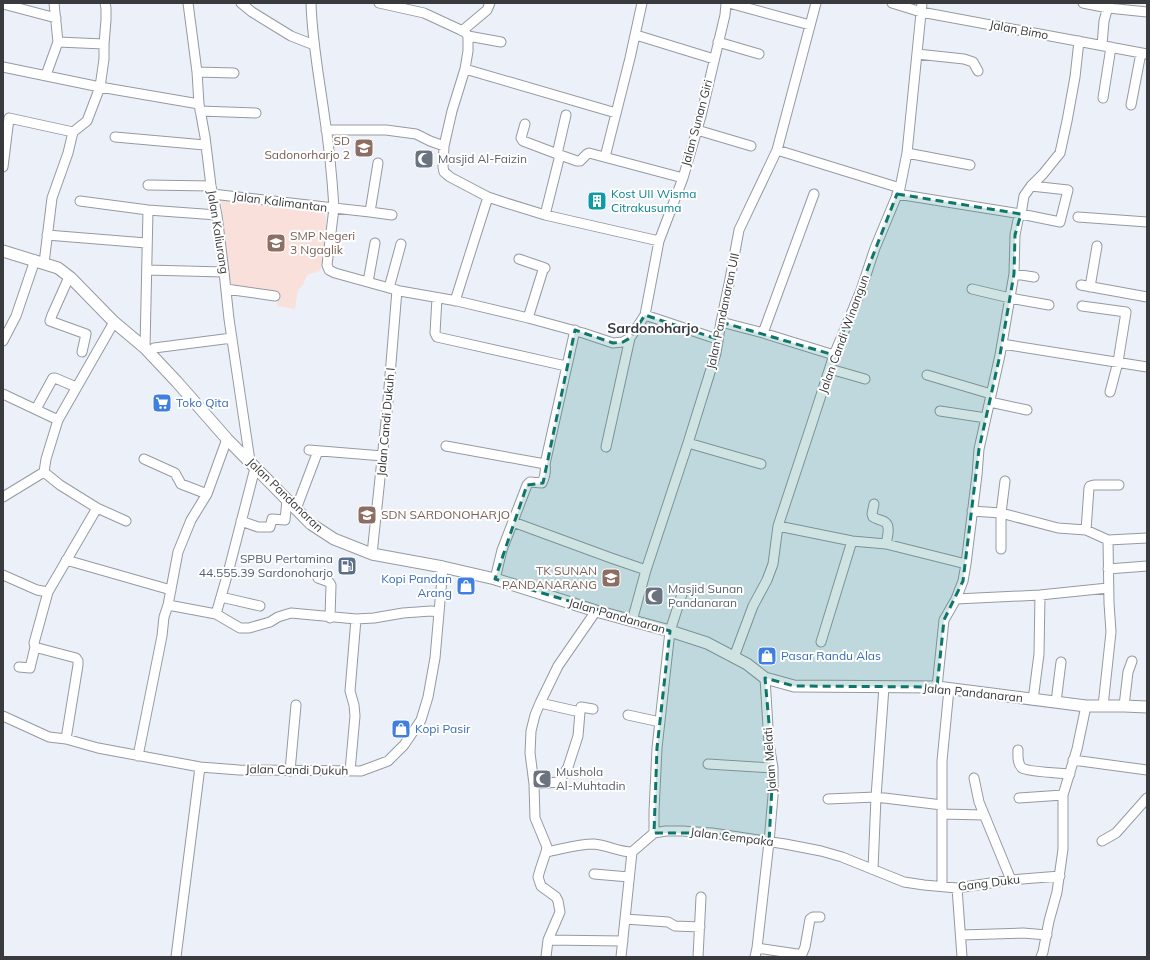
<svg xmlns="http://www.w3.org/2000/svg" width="1150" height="960" viewBox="0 0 1150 960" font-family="Mulish,sans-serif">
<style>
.education{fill:#fae0da}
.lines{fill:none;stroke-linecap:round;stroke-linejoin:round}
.minor-casing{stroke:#959aa2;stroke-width:11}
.major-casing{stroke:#959aa2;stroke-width:13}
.minor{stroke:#fff;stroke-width:9}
.major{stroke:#fff;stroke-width:11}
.marked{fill:#0f766e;fill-opacity:0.2;stroke:#0f766e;stroke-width:3;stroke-dasharray:8 5;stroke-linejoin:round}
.labels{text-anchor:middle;stroke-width:4;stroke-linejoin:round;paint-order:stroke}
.street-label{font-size:12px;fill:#383a3d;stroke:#fff}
.education-label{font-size:12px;fill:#785e54;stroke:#fff;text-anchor:end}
.worship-label{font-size:12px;fill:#5b616d;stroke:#fff;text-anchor:start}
.culture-label{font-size:12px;fill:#0d838f;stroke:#fff;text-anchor:start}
.shop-label{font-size:12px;fill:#366cbe;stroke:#fff;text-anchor:start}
.service-label{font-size:12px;fill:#4e5e75;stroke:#fff;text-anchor:end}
.quarter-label{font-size:14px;font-weight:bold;fill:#373b42;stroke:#fff}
</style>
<rect width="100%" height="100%" fill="#ecf1f9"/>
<!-- education -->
<path class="education" d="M221,198L323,210L326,218V230L324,255L320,271L307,275L303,285L298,290L295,309L277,306L278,295L231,288Z"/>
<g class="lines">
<defs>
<path id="minor" d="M188,3L197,72L199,104L205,137L211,186L217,215L224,272L229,319L250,461
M241,3L252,12L291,36L314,45
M379,3L424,13L465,32L468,36V51L465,69L452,111L444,146L443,167L444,172L450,177L488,197L506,203L545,215L659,241L645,315
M729,3L810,25
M892,3L921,12L1147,54
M1083,3L1108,8L1147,12
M3,4L56,18
M462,31L487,10L490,3
M636,35L714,59
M468,36L501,42
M58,42L104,44
M718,42L759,54
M1102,45L1104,21L1109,3
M917,54L964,59L973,62L978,71
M3,67L100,87L104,59V44L106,20V8L105,3
M465,69L616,113
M197,72L234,73
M46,75L58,42L54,3
M1103,98L1111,47
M1131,105L1141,53
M200,111L256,113
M525,124L521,138L523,141L560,155
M326,130H386L416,134L430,141L444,146
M697,130L751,146
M115,137L205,145
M777,150L900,188
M907,153L970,165
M557,154L566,115
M605,157L630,58L642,3
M378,163L370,212L334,208L327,265L329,270L335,273L400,291L457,301L528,318L583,333L613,343L623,342L630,338L645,315L717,339
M3,167L9,118L73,132
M148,185L211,186
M212,194L334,208C332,176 329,145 324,113C319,77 312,40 311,3
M897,194L1021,214L1060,222L1068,190L1031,186
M80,201L148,210L217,215
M370,212L392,215
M545,215L560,155L577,161H580L587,154L589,153L683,178
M1078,217L1147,222
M47,235L146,243
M659,241L683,178L701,116L725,15L726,3
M519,259L545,268L543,270L528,318
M44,263L52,198L68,153L73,132L87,121L100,87L199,104
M147,270L224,272
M1014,274L1034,277
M69,277L52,315L50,321L86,334L82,352
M368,282L375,243
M1081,285L1147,297
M1090,287L1097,246
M389,288L401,244
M226,289L275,296
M972,289L1010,298L1049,305
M437,298L435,333L437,337L566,366
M455,301L488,197
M1082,306L1126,312L1118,362L1110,392
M721,322L763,333L834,355
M763,333L814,194
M3,341L16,316L35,260
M1002,344L1147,367
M145,348L148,210
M154,348L232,338
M830,369L865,379
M927,375L991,394
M3,394L58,420
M990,402L1027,410
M36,409L53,378H55L76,387
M940,411L986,418
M688,443L761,464
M446,446L545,464C546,470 545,477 542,483L530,482L527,485L502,550L495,579
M606,447L630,338
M309,450L383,456
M144,459L175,473L181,484L207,494
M545,464L575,330
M44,472L60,485L97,508L126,521
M3,497L44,472L46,459L58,420L114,322
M874,504L872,514L873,517C876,519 881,520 885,522C891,526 887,538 886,544
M296,509L318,451
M972,511L1001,513L1058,528L1086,530L1108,540
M241,521L258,527H270L272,519L285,520L287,500
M513,522L611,558L646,570
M778,526L852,541L886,544L966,564L977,475L979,449L1000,355L1014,274L1015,235L1018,220L1021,214L1024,196L1031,186L1043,174L1060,153L1067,121L1075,77L1079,41
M1086,530L1089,488L1090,486L1094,485H1119
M1001,549V513L1005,481
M372,554L387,412L397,290
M66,560L171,590
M1108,569L1147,566
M3,575L37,590L48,592
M318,578L329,582L331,585L330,618
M221,597L260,606
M956,599L1040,595L1108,588
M168,605L216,614L240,628H249L270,622L278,617L291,613L356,619L374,618L403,613L431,611L439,612
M216,614L229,569L255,468
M632,621L646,570L688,443L716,353L721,322L730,279L739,230L777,150L816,3
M821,642L852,541
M734,657L753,606L767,580L773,564L778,526L812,423L834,355L861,290L875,248L900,188L907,153L922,3
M19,667L30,668L35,647
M937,687L944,620L956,599L963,581L966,564
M1033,700L1039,654L1040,595
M1056,702L1061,662
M540,703L580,712L581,707L593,709
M1103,706L1111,632L1109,603L1108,540L1147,538
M1124,706L1128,672L1132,661
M628,715L660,722
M3,716L49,737L66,739L98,748L200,767L239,770L361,771L388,761L404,745L421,720L428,697L435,658L443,567
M66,739L78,665V661L76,658L38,648L35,647L34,643L48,592L97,508
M1018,750C1018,756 1017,763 1022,768C1028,772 1061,773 1070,774
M138,756L162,636L164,617L168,605L178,552L191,520L207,494L227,439
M1073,760L1147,770
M708,764L773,768
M290,771L296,705
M350,771L355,716L354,705L350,691L356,619
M974,778L979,802L1011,880
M534,784L559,782L568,767L578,736L580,712
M1019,798L1063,795
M828,799L876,797L942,805
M942,814L984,815
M654,833V812L657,748L670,631L683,591
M1102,841L1116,833L1147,798
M546,852C562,849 578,844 594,844C607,845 619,852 632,852L654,833L666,831H682L712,833L785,844L821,851L842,857L904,882L924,885L957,888L1011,880L1060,876
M873,869L876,797L884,687
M594,874L629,877
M942,886V761L949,689
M957,888L962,957
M625,919L668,922L675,926L700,927
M961,935L1023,933L1047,935
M548,940L623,941
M757,948L797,954H802L805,947L810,919L813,917H820
M176,957L200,767
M546,957L548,940L560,912L558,901L556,897L541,886L538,877L540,870L546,852L547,847L535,818L534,784L530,753L531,731L535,715L540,703L558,666L596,611
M621,957L632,852
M698,957L701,897
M755,957L757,948L769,842L773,796V768L769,744L765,678
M1041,957L1043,952L1049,921L1057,892L1063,849V795L1077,749L1086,706"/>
<path id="major" d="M3,251L58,268L71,278L114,322L145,348L177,382L227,439L303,516L311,524L334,539L372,554L443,567L495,579L596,611L670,631L707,643L747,664L765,678L794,686L937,687L1086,706H1124L1147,707"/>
</defs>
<!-- minor casing -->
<use href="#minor" class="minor-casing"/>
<!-- major casing -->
<use href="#major" class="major-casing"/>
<!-- minor -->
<use href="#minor" class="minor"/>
<!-- major -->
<use href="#major" class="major"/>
</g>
<!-- marked area -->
<path class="marked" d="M897,194L1021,214L1015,235L1014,274L1000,355L979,449L963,581L944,620L937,687L794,686L765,678L773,768L769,842L712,833H654L657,748L670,631L495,579L527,485L543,483L575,330L613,343L623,342L630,338L645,315L717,339L721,322L834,355Z"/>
<!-- icons -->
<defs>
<symbol id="school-square" viewBox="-11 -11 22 22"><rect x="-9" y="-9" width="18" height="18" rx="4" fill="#8d6e63" stroke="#fff"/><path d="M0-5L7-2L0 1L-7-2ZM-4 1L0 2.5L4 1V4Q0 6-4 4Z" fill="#fff"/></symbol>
<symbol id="mosque-square" viewBox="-11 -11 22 22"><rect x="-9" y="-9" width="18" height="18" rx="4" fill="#6b7280" stroke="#fff"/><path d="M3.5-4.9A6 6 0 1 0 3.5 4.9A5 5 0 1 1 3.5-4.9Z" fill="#fff"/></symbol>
<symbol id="building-square" viewBox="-11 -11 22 22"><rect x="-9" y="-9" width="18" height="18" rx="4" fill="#0f9aa8" stroke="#fff"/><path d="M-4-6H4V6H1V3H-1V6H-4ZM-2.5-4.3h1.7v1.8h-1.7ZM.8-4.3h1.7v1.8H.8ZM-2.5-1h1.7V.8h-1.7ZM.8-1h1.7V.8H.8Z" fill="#fff"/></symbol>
<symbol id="supermarket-square" viewBox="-11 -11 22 22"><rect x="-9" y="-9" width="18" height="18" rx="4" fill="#3f7fe0" stroke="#fff"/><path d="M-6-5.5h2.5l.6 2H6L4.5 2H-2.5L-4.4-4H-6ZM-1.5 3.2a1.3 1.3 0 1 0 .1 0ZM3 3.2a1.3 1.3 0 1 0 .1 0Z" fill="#fff"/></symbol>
<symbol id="fuel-square" viewBox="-11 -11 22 22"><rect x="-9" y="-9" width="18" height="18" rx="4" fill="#5c6f8a" stroke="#fff"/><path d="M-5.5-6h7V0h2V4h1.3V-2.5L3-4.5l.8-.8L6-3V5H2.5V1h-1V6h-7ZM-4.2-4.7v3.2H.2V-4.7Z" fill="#fff"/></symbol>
<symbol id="shop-square" viewBox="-11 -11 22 22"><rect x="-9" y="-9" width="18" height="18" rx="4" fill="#3f7fe0" stroke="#fff"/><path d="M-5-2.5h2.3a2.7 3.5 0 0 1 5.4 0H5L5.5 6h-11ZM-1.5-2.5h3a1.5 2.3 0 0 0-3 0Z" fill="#fff"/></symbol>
</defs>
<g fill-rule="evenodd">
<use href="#school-square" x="353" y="137" width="22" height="22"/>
<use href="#mosque-square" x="413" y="148" width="22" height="22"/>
<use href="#building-square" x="586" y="190" width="22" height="22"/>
<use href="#school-square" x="265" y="232" width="22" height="22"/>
<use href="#supermarket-square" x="151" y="392" width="22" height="22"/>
<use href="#school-square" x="356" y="504" width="22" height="22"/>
<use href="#fuel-square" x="336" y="555" width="22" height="22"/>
<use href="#school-square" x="600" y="567" width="22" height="22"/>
<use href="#shop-square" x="455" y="575" width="22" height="22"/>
<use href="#mosque-square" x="643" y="585" width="22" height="22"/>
<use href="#shop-square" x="756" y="645" width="22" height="22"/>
<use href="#shop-square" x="390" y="718" width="22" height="22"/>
<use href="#mosque-square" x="531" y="768" width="22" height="22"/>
</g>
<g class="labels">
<!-- street labels -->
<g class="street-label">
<text transform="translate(1019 30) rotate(11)" y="4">Jalan Bimo</text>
<text transform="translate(697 123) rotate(-75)" y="4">Jalan Sunan Giri</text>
<text transform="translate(280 202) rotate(7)" y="4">Jalan Kalimantan</text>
<text transform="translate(218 232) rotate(81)" y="4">Jalan Kaliurang</text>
<text transform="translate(723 311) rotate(-78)" y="4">Jalan Pandanaran UII</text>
<text transform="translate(844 334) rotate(-70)" y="4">Jalan Candi Winangun</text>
<text transform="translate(386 422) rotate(-85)" y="4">Jalan Candi Dukuh I</text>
<text transform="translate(285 495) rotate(44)" y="4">Jalan Pandanaran</text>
<text transform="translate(617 616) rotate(16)" y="4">Jalan Pandanaran</text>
<text transform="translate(973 693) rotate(6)" y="4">Jalan Pandanaran</text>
<text transform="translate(770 760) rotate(-94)" y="4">Jalan Melati</text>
<text transform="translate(297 770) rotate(1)" y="4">Jalan Candi Dukuh</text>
<text transform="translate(732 837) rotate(7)" y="4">Jalan Cempaka</text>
<text transform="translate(989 883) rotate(-7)" y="4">Gang Duku</text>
</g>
<!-- education labels -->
<g class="education-label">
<text x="350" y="145">SD<tspan x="350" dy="14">Sadonorharjo 2</tspan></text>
<text x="290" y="240" text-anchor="start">SMP Negeri<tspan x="290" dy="14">3 Ngaglik</tspan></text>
<text x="381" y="519" text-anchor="start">SDN SARDONOHARJO</text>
<text x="597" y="575">TK SUNAN<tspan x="597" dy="14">PANDANARANG</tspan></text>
</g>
<!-- worship labels -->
<g class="worship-label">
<text x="438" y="163">Masjid Al-Faizin</text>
<text x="668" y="593">Masjid Sunan<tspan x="668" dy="14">Pandanaran</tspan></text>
<text x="556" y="776">Mushola<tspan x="556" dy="14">Al-Muhtadin</tspan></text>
</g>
<!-- culture labels -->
<g class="culture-label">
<text x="611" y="198">Kost UII Wisma<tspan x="611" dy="14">Citrakusuma</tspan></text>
</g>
<!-- shop labels -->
<g class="shop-label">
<text x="176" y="407">Toko Qita</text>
<text x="452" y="583" text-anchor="end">Kopi Pandan<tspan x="452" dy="14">Arang</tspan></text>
<text x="781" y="660">Pasar Randu Alas</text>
<text x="415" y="733">Kopi Pasir</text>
</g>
<!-- service labels -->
<g class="service-label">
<text x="333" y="563">SPBU Pertamina<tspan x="333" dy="14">44.555.39 Sardonoharjo</tspan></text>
</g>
<!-- quarter labels -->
<g class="quarter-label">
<text x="653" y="333">Sardonoharjo</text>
</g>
</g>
<!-- border -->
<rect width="1150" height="960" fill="none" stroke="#383a3d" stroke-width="8"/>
</svg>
